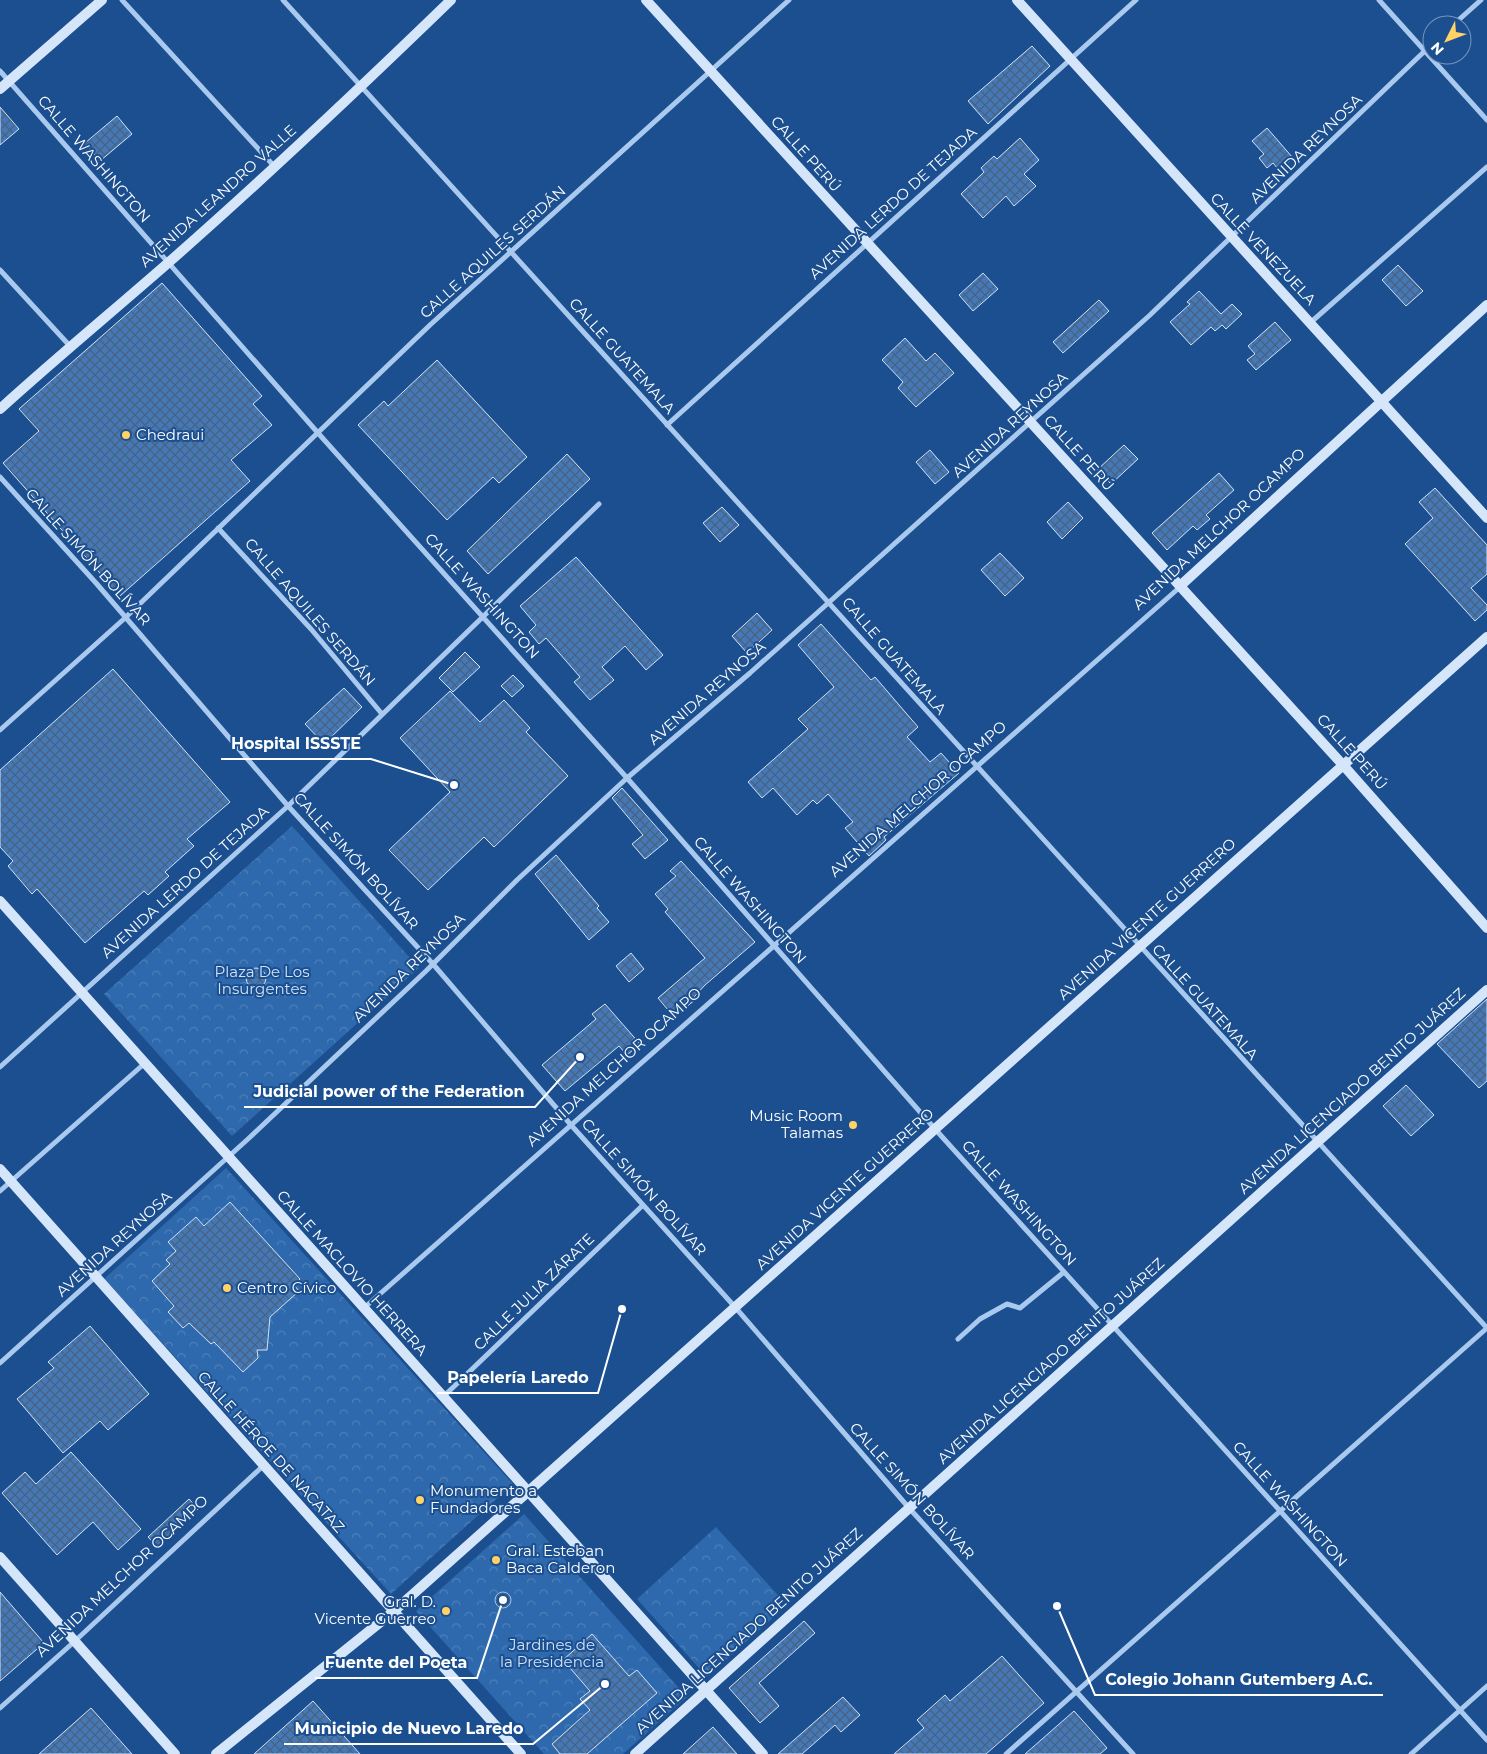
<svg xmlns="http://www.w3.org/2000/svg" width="1487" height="1754" viewBox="0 0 1487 1754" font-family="Montserrat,sans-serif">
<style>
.park{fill:url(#park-crowns)}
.water{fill:url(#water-ripples);stroke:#9cc4f0}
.building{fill:url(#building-cross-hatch);stroke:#cfe3fa}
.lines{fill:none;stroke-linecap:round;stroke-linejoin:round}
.street{stroke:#a9c9ee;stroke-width:5}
.secondary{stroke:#d6e6fa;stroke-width:10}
.poi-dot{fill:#ffd166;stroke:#1b4f8f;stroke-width:2}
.labels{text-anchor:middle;stroke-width:4;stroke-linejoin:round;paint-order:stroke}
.street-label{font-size:15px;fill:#fff;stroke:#1b4f8f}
.poi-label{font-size:15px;fill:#fff;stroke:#1b4f8f;text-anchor:start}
.park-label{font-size:15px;fill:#cfe3fa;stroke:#1b4f8f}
.leader{fill:none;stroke:#fff;stroke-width:2}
.callout-dot{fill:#fff;stroke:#1b4f8f;stroke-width:2}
.callout-label{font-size:16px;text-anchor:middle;font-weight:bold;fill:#fff;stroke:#1b4f8f;stroke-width:4;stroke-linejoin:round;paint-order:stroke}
</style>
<defs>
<pattern id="park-crowns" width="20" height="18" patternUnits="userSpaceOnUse" patternTransform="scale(1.25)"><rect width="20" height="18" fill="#2e69ad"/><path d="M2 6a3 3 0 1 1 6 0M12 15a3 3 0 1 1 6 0" fill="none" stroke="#4d80b9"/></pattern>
<pattern id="water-ripples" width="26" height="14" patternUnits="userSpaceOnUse" patternTransform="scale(1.25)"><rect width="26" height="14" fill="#3c6290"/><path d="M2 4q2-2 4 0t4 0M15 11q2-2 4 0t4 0" fill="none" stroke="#597aa1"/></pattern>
<pattern id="building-cross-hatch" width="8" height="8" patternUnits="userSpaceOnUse" patternTransform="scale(1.25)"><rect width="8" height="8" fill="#4478b7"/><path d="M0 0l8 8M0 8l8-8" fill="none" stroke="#486282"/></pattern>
</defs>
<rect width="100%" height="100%" fill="#1b4f8f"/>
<!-- park -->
<path class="park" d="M292,826L419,968L232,1136L104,994Z
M226,1168L513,1484L391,1594L104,1279Z
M524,1514L687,1697L623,1754H544L416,1611Z
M716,1527L787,1605L707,1677L637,1599Z"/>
<!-- water -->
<path class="water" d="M495 1600a8 8 0 1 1 16 0a8 8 0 1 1-16 0Z"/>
<!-- building -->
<path class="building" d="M1032,46L1050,66L988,124L968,101Z
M0,107L19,129L0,145Z
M117,116L132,134L100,161L85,143Z
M1267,128L1293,158L1279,170L1273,163L1267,168L1259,158L1264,154L1252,141Z
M1020,138L1039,160L1024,174L1036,186L1014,206L1006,196L983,218L961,194L984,172L981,168L994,156L997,159Z
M1398,265L1423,291L1406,306L1382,280Z
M983,273L998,289L973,311L959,295Z
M162,283L262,396L253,404L272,425L231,460L250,481L120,596L3,463L39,431L19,409Z
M1199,291L1221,314L1232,304L1242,314L1226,329L1222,325L1215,331L1211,327L1191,345L1170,322L1190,304L1187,302Z
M1099,300L1109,311L1063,353L1053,342Z
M1275,322L1291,340L1256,370L1247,360L1255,354L1248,346Z
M905,338L926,361L935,353L954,373L916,407L898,388L903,382L882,360Z
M437,360L527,457L499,483L493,477L447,520L358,425L384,401L388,406Z
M1124,445L1138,459L1111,484L1097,470Z
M930,450L949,472L935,484L916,462Z
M567,454L590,479L488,574L467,551Z
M1219,473L1234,490L1206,515L1210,519L1197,530L1193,526L1167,550L1152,533Z
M1435,488L1487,545V574L1471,588L1487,605V610L1475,621L1405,544L1433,518L1419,502Z
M1068,502L1083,518L1062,539L1047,522Z
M722,507L739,525L720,542L703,523Z
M1000,553L1024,578L1005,596L981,570Z
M576,557L663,655L646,670L625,646L602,667L614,680L590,700L574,682L580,677L546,638L539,644L529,632L536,625L520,606Z
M757,613L772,630L747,653L732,636Z
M821,624L871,680L875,677L918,727L907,737L930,762L941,753L959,773L884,837L886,840L869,856L845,828L853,822L828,794L817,804L813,800L797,815L773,788L762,798L748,782L808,729L798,719L834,687L798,645Z
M465,652L480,667L453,692L439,678Z
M113,669L230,802L187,839L194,846L165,872L169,876L148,895L144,891L85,943L37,889L32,894L8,866L13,861L0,847V770Z
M513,675L524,686L512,697L501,686Z
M344,688L362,707L324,744L305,724Z
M450,691L480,722L504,700L530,728L526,732L568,776L494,847L484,837L428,890L389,850L450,792L400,738Z
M622,788L668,840L645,859L632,844L643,835L612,798Z
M556,855L599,906L597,908L609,922L589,940L535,874Z
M681,861L755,942L705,985L694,997L696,999L674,1017L658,998L705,958L665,912L668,909L655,894L676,876L670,871Z
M631,953L644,969L629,982L616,966Z
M246 978a10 10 0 1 1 20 0a10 10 0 1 1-20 0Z
M1487,999V1081L1479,1088L1437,1044Z
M605,1004L640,1044L627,1055L619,1046L565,1091L542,1065L596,1019L592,1014Z
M1406,1085L1434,1115L1411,1136L1383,1106Z
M230,1202L300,1279L294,1285L299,1291L270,1317L267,1350H257L258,1358L243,1372L214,1342L211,1344L189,1323L183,1328L168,1312L174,1306L152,1281L170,1264L166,1260L176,1251L168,1242L196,1217L204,1226Z
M90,1326L149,1394L108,1430L100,1421L63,1453L17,1399L54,1368L48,1362Z
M71,1452L141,1529L118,1550L93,1522L57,1555L2,1493L25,1472L36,1484Z
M189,1499L198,1509L157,1547L148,1537Z
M0,1592L44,1643L0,1681Z
M804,1621L815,1633L759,1683L779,1706L760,1723L729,1688Z
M592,1634L629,1676L637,1670L657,1693L587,1754H560L552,1744L590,1710L580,1699L590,1691L563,1660Z
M1002,1656L1044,1703L986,1754H894L924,1728L917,1720L945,1695L950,1701Z
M843,1697L860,1715L841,1732L835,1725L802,1754H778Z
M313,1701L360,1754H254Z
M91,1708L132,1754H39Z
M1074,1711L1107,1748L1100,1754H1025Z
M713,1727L737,1754H683Z"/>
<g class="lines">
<!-- street -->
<path class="street" d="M122,0L274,166
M283,0C685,442 1083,888 1487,1328
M1379,0L1487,120
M1453,25L1481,0
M0,71L318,433L627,778L935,1129L1487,1740
M0,270L69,345
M1310,323L1487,167
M667,425L1136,0
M0,477L96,583L288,806L433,964L571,1125L735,1307L909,1508L1133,1754
M218,528L311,629L382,714
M0,730L125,618L430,325L789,0
M0,1067L288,806L599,504
M0,1191L145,1063
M364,1308L1180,587
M958,1339L980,1319L1007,1304L1020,1308L1064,1272
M0,1363L248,1139L426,971L517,880L627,778L750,673L1150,315L1432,44
M443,1397L643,1205
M0,1708L75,1641L264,1465
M1006,1754L1487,1328
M1411,1754L1487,1686"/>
<!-- secondary -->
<path class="secondary" d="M646,0L1343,765L1487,928
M1017,0L1487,518
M0,89L102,0
M0,409C55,359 112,312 168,263C265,178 359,89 451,0
M1180,586L1487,305
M0,901L763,1754
M0,1169L521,1754
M0,1557L175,1754
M216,1754L393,1612L1487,637
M635,1754L1487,990"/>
</g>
<!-- markers -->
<g class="poi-dot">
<circle cx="126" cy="435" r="5"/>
<circle cx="853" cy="1125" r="5"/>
<circle cx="227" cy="1288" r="5"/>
<circle cx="420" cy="1500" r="5"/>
<circle cx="496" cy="1560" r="5"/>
<circle cx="446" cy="1611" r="5"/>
</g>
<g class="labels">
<!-- street labels -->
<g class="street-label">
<text transform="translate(1306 149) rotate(-44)" y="5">AVENIDA REYNOSA</text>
<text transform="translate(806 154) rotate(48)" y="5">CALLE PERÚ</text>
<text transform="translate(94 159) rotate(49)" y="5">CALLE WASHINGTON</text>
<text transform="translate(218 196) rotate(-42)" y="5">AVENIDA LEANDRO VALLE</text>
<text transform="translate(893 203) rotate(-42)" y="5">AVENIDA LERDO DE TEJADA</text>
<text transform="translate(1263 249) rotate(47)" y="5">CALLE VENEZUELA</text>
<text transform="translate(493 252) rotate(-42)" y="5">CALLE AQUILES SERDÁN</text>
<text transform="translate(622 356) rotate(48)" y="5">CALLE GUATEMALA</text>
<text transform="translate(1010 425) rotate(-42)" y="5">AVENIDA REYNOSA</text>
<text transform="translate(1079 453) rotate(48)" y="5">CALLE PERÚ</text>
<text transform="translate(1219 529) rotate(-43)" y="5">AVENIDA MELCHOR OCAMPO</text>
<text transform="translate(88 557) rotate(48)" y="5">CALLE SIMÓN BOLÍVAR</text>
<text transform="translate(482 596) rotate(48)" y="5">CALLE WASHINGTON</text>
<text transform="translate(310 612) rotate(49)" y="5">CALLE AQUILES SERDÁN</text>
<text transform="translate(894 656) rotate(49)" y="5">CALLE GUATEMALA</text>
<text transform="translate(707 693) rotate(-41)" y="5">AVENIDA REYNOSA</text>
<text transform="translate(1352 752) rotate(48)" y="5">CALLE PERÚ</text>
<text transform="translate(918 799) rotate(-41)" y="5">AVENIDA MELCHOR OCAMPO</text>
<text transform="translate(356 861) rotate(48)" y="5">CALLE SIMÓN BOLÍVAR</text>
<text transform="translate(185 882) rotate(-42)" y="5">AVENIDA LERDO DE TEJADA</text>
<text transform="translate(750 900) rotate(49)" y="5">CALLE WASHINGTON</text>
<text transform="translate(1147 919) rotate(-42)" y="5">AVENIDA VICENTE GUERRERO</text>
<text transform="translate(409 968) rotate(-44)" y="5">AVENIDA REYNOSA</text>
<text transform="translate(1205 1002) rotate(48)" y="5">CALLE GUATEMALA</text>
<text transform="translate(614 1067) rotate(-42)" y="5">AVENIDA MELCHOR OCAMPO</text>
<text transform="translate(1352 1091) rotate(-42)" y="5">AVENIDA LICENCIADO BENITO JUÁREZ</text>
<text transform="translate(644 1187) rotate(48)" y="5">CALLE SIMÓN BOLÍVAR</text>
<text transform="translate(845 1189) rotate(-42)" y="5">AVENIDA VICENTE GUERRERO</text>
<text transform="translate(1019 1203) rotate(48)" y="5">CALLE WASHINGTON</text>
<text transform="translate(114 1244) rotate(-42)" y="5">AVENIDA REYNOSA</text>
<text transform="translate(352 1273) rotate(48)" y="5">CALLE MACLOVIO HERRERA</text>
<text transform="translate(534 1292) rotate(-44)" y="5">CALLE JULIA ZÁRATE</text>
<text transform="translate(1051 1361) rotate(-42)" y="5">AVENIDA LICENCIADO BENITO JUÁREZ</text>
<text transform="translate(271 1452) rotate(48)" y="5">CALLE HÉROE DE NACATAZ</text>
<text transform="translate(912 1491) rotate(48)" y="5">CALLE SIMÓN BOLÍVAR</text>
<text transform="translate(1290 1504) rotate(48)" y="5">CALLE WASHINGTON</text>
<text transform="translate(122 1576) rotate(-43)" y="5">AVENIDA MELCHOR OCAMPO</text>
<text transform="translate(749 1631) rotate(-42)" y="5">AVENIDA LICENCIADO BENITO JUÁREZ</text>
</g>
<!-- poi labels -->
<g class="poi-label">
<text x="136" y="440">Chedraui</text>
<text x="843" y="1121" text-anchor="end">Music Room<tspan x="843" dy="17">Talamas</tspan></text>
<text x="237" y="1293">Centro Cívico</text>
<text x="430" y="1496">Monumento a<tspan x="430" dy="17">Fundadores</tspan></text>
<text x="506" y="1556">Gral. Esteban<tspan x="506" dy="17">Baca Calderon</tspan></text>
<text x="436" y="1607" text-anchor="end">Gral. D.<tspan x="436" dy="17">Vicente Guerreo</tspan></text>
</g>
<!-- park labels -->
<g class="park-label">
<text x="262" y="977">Plaza De Los<tspan x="262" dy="17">Insurgentes</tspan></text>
<text x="552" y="1650">Jardines de<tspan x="552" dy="17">la Presidencia</tspan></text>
</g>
</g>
<!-- callouts -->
<path class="leader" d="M454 785L371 759H221M580 1057L535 1107H244M622 1309L598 1393H437M503 1600L477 1678H315M1057 1606L1095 1695H1383M605 1684L533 1744H284"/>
<g class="callout-dot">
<circle cx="454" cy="785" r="5"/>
<circle cx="580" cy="1057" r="5"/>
<circle cx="622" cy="1309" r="5"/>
<circle cx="503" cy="1600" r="5"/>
<circle cx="1057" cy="1606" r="5"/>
<circle cx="605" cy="1684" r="5"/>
</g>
<g class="callout-label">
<text x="296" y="749">Hospital ISSSTE</text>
<text x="389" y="1097">Judicial power of the Federation</text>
<text x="518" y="1383">Papelería Laredo</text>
<text x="396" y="1668">Fuente del Poeta</text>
<text x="1239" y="1685">Colegio Johann Gutemberg A.C.</text>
<text x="409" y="1734">Municipio de Nuevo Laredo</text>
</g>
<!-- north arrow -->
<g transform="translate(1447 40) rotate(228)"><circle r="24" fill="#1b4f8f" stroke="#7695bc"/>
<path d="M0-4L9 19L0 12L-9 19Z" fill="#ffd166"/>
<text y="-8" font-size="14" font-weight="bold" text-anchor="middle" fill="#ffffff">N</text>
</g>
</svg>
